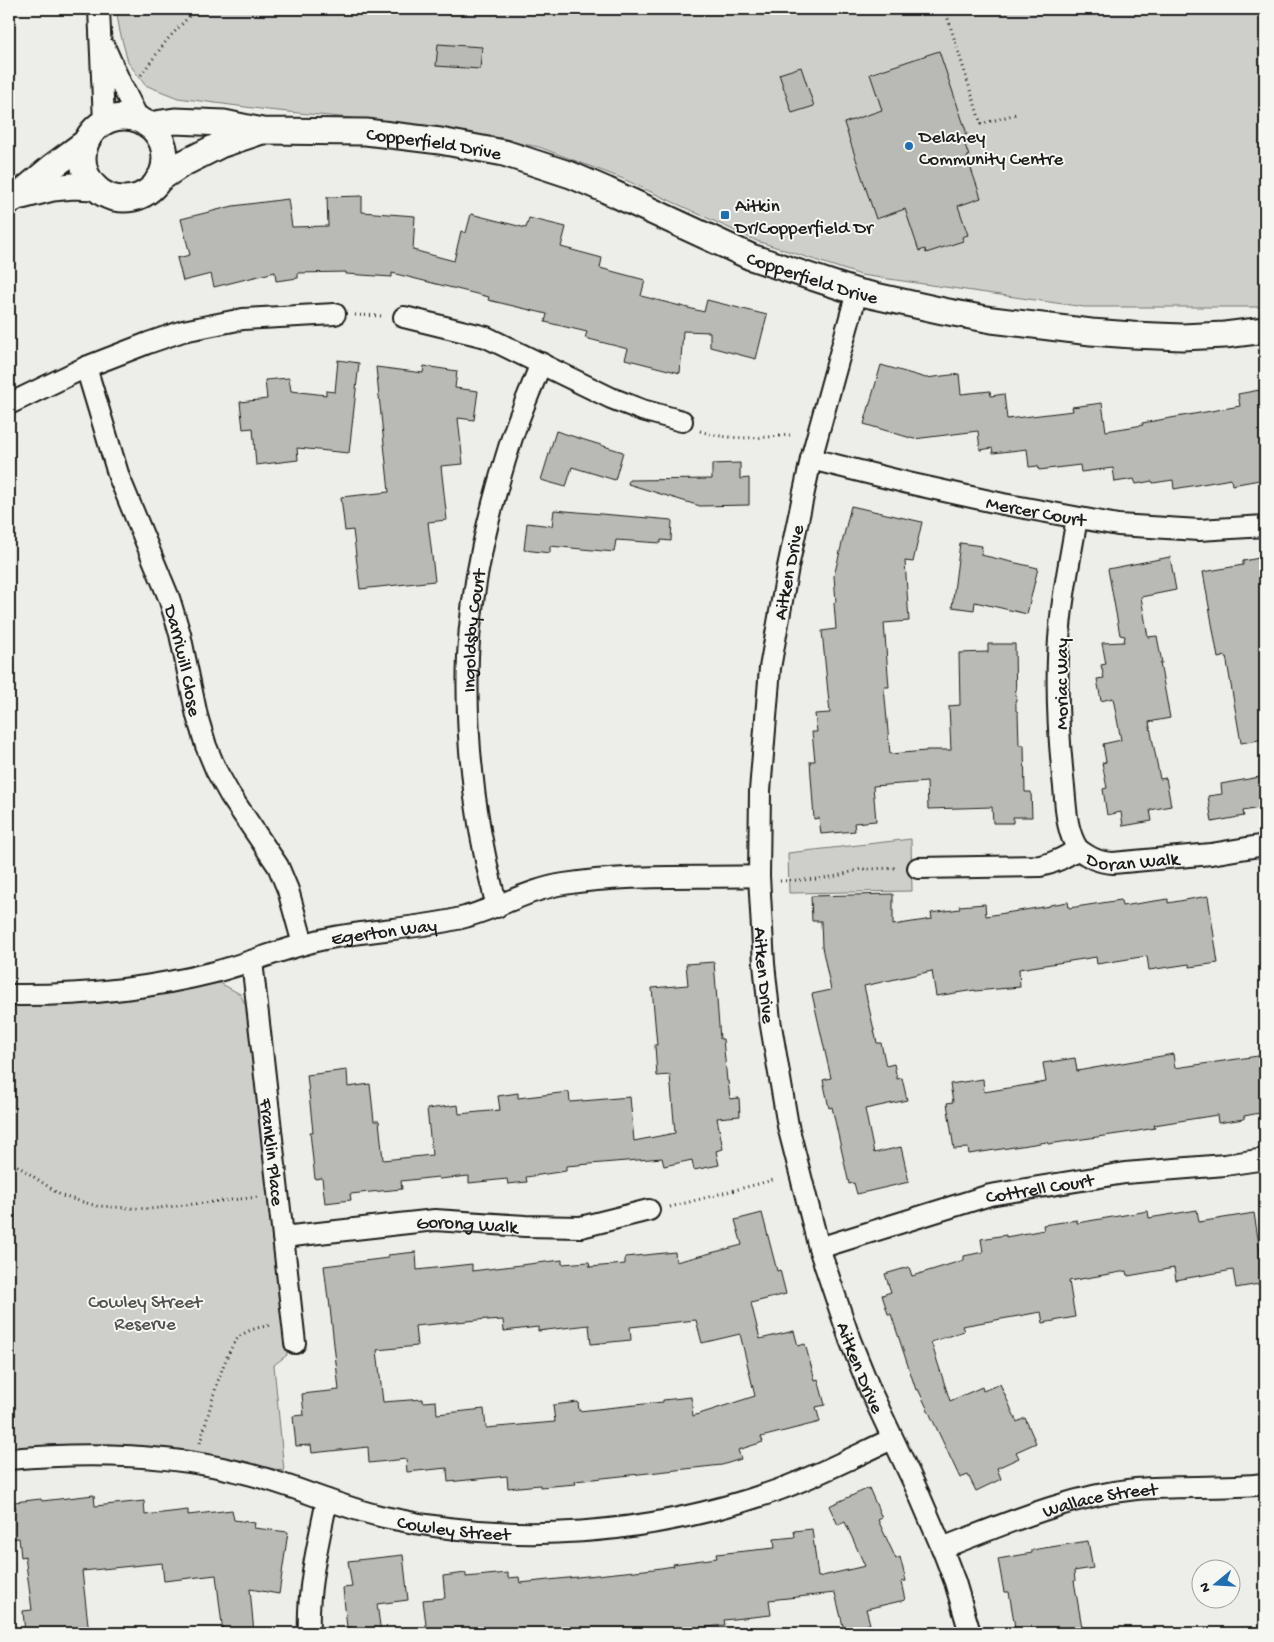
<svg xmlns="http://www.w3.org/2000/svg" width="1274" height="1642" viewBox="0 0 1274 1642" font-family="'Gochi Hand',sans-serif">
<style>
.green{fill:#cececb;stroke:#757574}
.building{fill:#b9b9b6;stroke:#1c1c1c;fill-rule:evenodd}
.lines{fill:none;stroke-linecap:round;stroke-linejoin:round}
.minor-casing{stroke:#1c1c1c;stroke-width:24}
.tertiary-casing{stroke:#1c1c1c;stroke-width:29}
.path{stroke:#1c1c1c;stroke-width:3;stroke-dasharray:1 4;stroke-linecap:butt}
.minor{stroke:#f6f6f2;stroke-width:20}
.tertiary{stroke:#f6f6f2;stroke-width:25}
.poi-dot{fill:#1f6fb2;stroke:#f6f6f2;stroke-width:2}
.labels{text-anchor:middle;stroke-width:4;stroke-linejoin:round;paint-order:stroke}
.poi-label{font-size:19px;fill:#1c1c1c;stroke:#f6f6f2;text-anchor:start}
.street-label{font-size:19px;fill:#1c1c1c;stroke:#f6f6f2}
.park-label{font-size:19px;fill:#515151;stroke:#f6f6f2}
</style>
<rect width="100%" height="100%" fill="#edede9"/>
<filter id="ink" filterUnits="userSpaceOnUse"><feTurbulence type="fractalNoise" baseFrequency=".02" numOctaves="2"/><feDisplacementMap in="SourceGraphic" scale="10" xChannelSelector="R" yChannelSelector="G"/><feConvolveMatrix kernelMatrix="1 2 1 2 8 2 1 2 1" color-interpolation-filters="sRGB"/></filter>
<g filter="url(#ink)">
<!-- green -->
<path class="green" d="M116,9H1265V307H1084L861,275L757,241L621,178L539,147L422,125L268,110L178,98L145,85L128,62L120,32Z
M911,839L912,891L789,893L788,853Z
M220,983L240,994L248,1010L259,1074L287,1355L274,1365L284,1471L212,1456L109,1444L9,1448V1007Z"/>
<!-- building -->
<path class="building" d="M438,44L482,47L480,69L436,66Z
M939,51L967,134L962,136L969,156L967,157L981,198L958,206L968,235L962,237L963,241L926,253L925,249L919,251L905,209L876,219L844,123L882,110L870,74Z
M801,67L814,106L792,113L779,74Z
M362,196V212L415,216L413,250L454,261L461,231L466,233L471,214L526,228L529,218L566,227L561,247L602,258L600,268L645,280L641,296L704,312L707,300L767,315L756,359L710,347V332L683,331L680,373L625,359L628,349L585,338L587,332L545,322L547,314L488,300L489,297L392,273V277L346,274V272L298,273V278L276,281L275,272L214,287L211,274L183,281L177,258L190,255L181,219L233,206L288,199L292,227L328,226L327,197Z
M338,360L359,363L349,453L297,448L298,460L256,465L253,428L243,429L240,402L267,399L265,380L289,378L291,391L326,395V391L335,392Z
M881,365L926,378L959,374L961,394L990,391L991,396L1004,394L1007,419L1073,411L1072,407L1102,403L1106,431L1143,425L1142,423L1240,406L1238,394L1265,389V479L1232,485L1231,479L1174,489L1173,480L1153,483L1152,481L1136,484L1134,479L1115,482L1113,468L1081,472L1080,465L1039,470L1038,466L1029,467L1027,449L993,453L992,448L980,450L978,431L914,439L864,424Z
M424,366L457,371L455,388L478,391L474,420L458,418L463,464L441,466L447,520L428,522L435,581L360,589L353,530L345,531L341,497L389,492L376,367L423,373Z
M556,431L623,452L615,480L572,467L566,487L541,480Z
M740,463V479L749,478V505L700,506L628,484L629,480L712,479V464Z
M851,506L922,522L913,562L905,561L909,621L884,623L889,687H884L890,754L926,751V750H951L949,706L960,705L959,653L988,652V644H1015L1016,711L1018,712L1019,745H1024L1025,792H1031L1032,817H1013V823H993L992,807L928,809L927,782L873,786L876,821L854,823L855,831L821,834L819,818L814,819L810,761H815L812,732H817L815,714L830,713L822,631L836,629L834,603L836,602L834,576Z
M554,510L672,520L671,541L661,540V543L616,540L614,552L550,546V553L524,550L527,523L552,526Z
M960,543L982,546L981,555L1038,568L1027,614L975,602L974,610L952,607Z
M1170,557L1176,590L1141,597L1148,637L1157,636L1162,663H1160L1170,718L1149,722L1160,779L1166,778L1171,806L1150,810L1152,821L1123,826L1121,812L1107,815L1103,789L1107,788L1102,763L1106,762L1103,744L1121,740L1113,698L1101,701L1097,679L1104,678L1101,665L1106,664L1102,643L1124,642L1125,636L1120,635L1108,569Z
M1265,557V739L1241,743L1226,656L1218,658L1203,572L1243,565V561Z
M1265,776V807L1243,811L1244,816L1212,822L1208,796L1222,794L1221,784Z
M893,894V925L932,919L931,913L960,909L959,906L985,904L986,916L1050,906V905L1068,902L1069,908L1121,900L1122,906L1168,899V903L1208,896L1218,963L1190,967L1189,964L1149,970L1147,956L1097,964L1096,957L1019,969L1020,987L975,991V990L936,996L932,971L864,986L877,1043H881L886,1066L894,1064L897,1079L902,1078L907,1100L865,1109L874,1153L901,1147L909,1182L857,1194L854,1183L849,1184L832,1107L829,1108L823,1080L831,1078L812,994L831,990L822,947L821,921H812L811,896Z
M714,962L720,1039H723L727,1081H728L730,1099L739,1098L740,1116L717,1118L723,1149L716,1151L719,1165L694,1170L692,1160L664,1166L662,1158L566,1166V1171L526,1177L527,1182L508,1184L507,1179L469,1183V1176L439,1179L438,1177L401,1181L402,1189L350,1194L351,1200L325,1203L322,1178L315,1179L310,1132H313L307,1075L347,1070L348,1087L370,1084L374,1121H379L383,1160L432,1155L427,1109L458,1105L459,1114L500,1110L498,1096L518,1093V1098L569,1092L570,1102L630,1097L634,1141L675,1133L670,1075L657,1076L655,1045H657L652,988L688,985L686,964Z
M1173,1054L1175,1068L1265,1055V1112L1244,1116V1119L1218,1123L1217,1115L1154,1125L1155,1128L1132,1132L1048,1144L1047,1142L969,1154L968,1148L954,1149L947,1103L953,1102L950,1084L983,1079L984,1092L1046,1082L1043,1063L1075,1058L1077,1071Z
M1197,1210L1199,1222L1254,1213L1265,1283L1236,1288L1233,1270L1176,1280L1174,1268L1128,1276L1127,1271L1069,1281L1075,1317L1043,1323L1041,1312L962,1326L964,1331L931,1342L950,1401L982,1387L983,1391L1000,1384L1017,1422L1025,1418L1036,1443L1016,1452L1019,1458L997,1468L1001,1479L976,1491L968,1475L960,1478L918,1389L916,1390L891,1314H888L882,1295L891,1292L885,1274L909,1267L912,1276L964,1260V1256L983,1252L981,1239L1006,1235V1237L1044,1230L1043,1225L1077,1220V1223L1148,1211L1149,1218Z
M762,1213L777,1271L780,1270L786,1294L751,1303L760,1339L794,1331L798,1346L805,1344L815,1380L818,1379L825,1405L816,1407L820,1422L761,1437L763,1442L738,1450L741,1459L722,1465L575,1481L576,1484L540,1487V1485L508,1488L507,1476L448,1482L447,1468L407,1472L406,1459L369,1463L368,1447L312,1453L311,1445L296,1446L293,1416L304,1415L302,1394L339,1390L329,1299H328L324,1266L388,1258V1255L416,1252L417,1270L472,1264V1271L562,1260V1264L589,1262L590,1267L625,1264V1257L675,1252L676,1262L742,1245L735,1220ZM488,1319V1321L503,1320L504,1331L538,1327V1331L589,1325L591,1344L631,1340L630,1327L696,1320L702,1343L740,1334L755,1396L693,1416L691,1397L663,1400V1402L579,1411L578,1402L553,1405L555,1422L486,1428L484,1409L437,1414L436,1401L423,1402V1399L383,1402L377,1350L417,1346L415,1326Z
M869,1488L882,1518L878,1520L896,1559L900,1557L906,1581L901,1582L905,1600L866,1609L870,1624L844,1630L835,1593L769,1600L771,1615L724,1620L725,1625L654,1633H427L423,1600L445,1598L443,1576L466,1573V1577L508,1573V1578L519,1577L520,1583L654,1569L674,1566L673,1564L717,1558L716,1554L775,1548L774,1539L795,1537L794,1531L812,1529L818,1577L865,1566L845,1522L838,1525L829,1506Z
M94,1495L95,1506L144,1501L145,1515L188,1510V1515L232,1510L234,1520L255,1523L254,1528L288,1532L279,1594L250,1589L254,1633H223L216,1575L164,1581L162,1563L82,1571L89,1633H25L23,1611L32,1610L25,1556L21,1557L19,1538L9,1539V1510L16,1509L14,1502L41,1499L42,1501Z
M1088,1541L1093,1568L1074,1571L1075,1581H1074L1083,1633H1016L1009,1592H1004L998,1559L1032,1553V1550Z
M403,1555L408,1600L377,1604L381,1633H352V1627L347,1628L343,1588L352,1587L348,1561Z"/>
<g class="lines">
<defs>
<g id="minor">
<path d="M99,9L104,122"/>
<path d="M105,48L121,84L139,120"/>
<path id="s1" d="M857,292L811,459L788,567L770,668L760,791L759,876L764,964L770,1020L788,1126L819,1248L850,1340L871,1392L918,1492L942,1548L955,1582L970,1633"/>
<path d="M404,317L486,337L611,398L642,410L682,421"/>
<path id="s2" d="M86,367L119,477L169,598L180,634L197,716L206,746L216,770L230,795L278,866L288,890L303,944"/>
<path d="M9,404L86,367L148,343L183,331L243,319L335,314"/>
<path id="s3" d="M811,459L908,483L1003,504L1118,525L1199,530L1265,526"/>
<path d="M1077,518C1071,554 1063,591 1060,627C1055,680 1058,733 1064,787C1066,807 1066,831 1078,849"/>
<path id="s4" d="M918,868L1040,866C1055,863 1065,857 1078,849C1090,858 1098,862 1113,863L1211,854L1265,845"/>
<path id="s5" d="M497,907C475,825 465,741 468,656C471,584 489,512 510,444C518,417 531,390 541,363"/>
<path id="s6" d="M252,961L295,1343"/>
<path id="s7" d="M9,995C77,996 148,989 215,972C252,962 287,947 325,939C371,929 420,929 465,917C498,908 530,889 564,884C628,874 694,878 759,876"/>
<path id="s8" d="M283,1237L435,1220L525,1226L581,1227L649,1210"/>
<path id="s9" d="M819,1248L990,1195L1125,1173L1225,1165L1265,1159"/>
<path id="s10" d="M9,1459C87,1452 164,1453 240,1472C289,1483 335,1506 384,1517C514,1546 650,1535 775,1491C815,1477 853,1457 892,1439"/>
<path id="s11" d="M942,1548C1005,1524 1068,1496 1136,1489C1179,1485 1222,1489 1265,1484"/>
<path d="M309,1633C307,1588 318,1544 327,1500"/>
</g>
<g id="tertiary">
<circle cx="124" cy="158" r="41"/>
<path id="s12" d="M148,125L175,121L224,123L262,131L366,132L440,141L504,153L571,175L606,190L751,257L857,292L943,311L992,320L1050,327L1091,332L1132,335L1182,337L1225,335L1265,330"/>
<path d="M158,180L182,164L220,145L259,132"/>
<path d="M22,196L53,188L73,186L95,187"/>
<path d="M9,201L15,198L52,167L86,142"/>
</g>
</defs>
<!-- minor casing -->
<use href="#minor" class="minor-casing"/>
<!-- tertiary casing -->
<use href="#tertiary" class="tertiary-casing"/>
<!-- path -->
<path class="path" d="M945,9L981,124L1016,114
M141,75L167,40L196,9
M355,315L384,316
M700,431C730,441 759,438 790,435
M780,881L818,879L837,876L861,869L898,868
M9,1160L62,1196L97,1206L149,1209L258,1197
M670,1207L773,1180
M200,1443C208,1418 222,1354 239,1337C249,1329 260,1327 272,1325"/>
<!-- minor -->
<use href="#minor" class="minor"/>
<!-- tertiary -->
<use href="#tertiary" class="tertiary"/>
</g>
</g>
<!-- markers -->
<g class="poi-dot">
<circle cx="909" cy="146" r="5"/>
<rect x="720" y="210" width="10" height="10" rx="2.5"/>
</g>
<g class="labels">
<!-- poi labels -->
<g class="poi-label">
<text x="919" y="142">Delahey<tspan x="919" dy="22">Community Centre</tspan></text>
<text x="735" y="211">Aitkin<tspan x="735" dy="22">Dr/Copperfield Dr</tspan></text>
</g>
<!-- street labels -->
<g class="street-label">
<text dy="7" stroke="none"><textPath href="#s12" startOffset="288">Copperfield Drive</textPath></text>
<text dy="7" stroke="none"><textPath href="#s12" startOffset="692">Copperfield Drive</textPath></text>
<text dy="7" stroke="none"><textPath href="#s3" startOffset="231">Mercer Court</textPath></text>
<text transform="translate(787 572) rotate(-79)" y="7">Aitken Drive</text>
<text dy="7" stroke="none"><textPath href="#s5" startOffset="279">Ingoldsby Court</textPath></text>
<text dy="7" stroke="none"><textPath href="#s2" startOffset="310">Darriwill Close</textPath></text>
<text transform="translate(1060 684) rotate(-90)" y="7">Moriac Way</text>
<text dy="7" stroke="none"><textPath href="#s4" startOffset="222">Doran Walk</textPath></text>
<text dy="7" stroke="none"><textPath href="#s7" startOffset="382">Egerton Way</textPath></text>
<text dy="7" stroke="none"><textPath href="#s1" startOffset="694">Aitken Drive</textPath></text>
<text dy="7" stroke="none"><textPath href="#s6" startOffset="192">Franklin Place</textPath></text>
<text dy="7" stroke="none"><textPath href="#s9" startOffset="229">Cottrell Court</textPath></text>
<text dy="7" stroke="none"><textPath href="#s8" startOffset="185">Gorong Walk</textPath></text>
<text dy="7" stroke="none"><textPath href="#s1" startOffset="1099">Aitken Drive</textPath></text>
<text dy="7" stroke="none"><textPath href="#s11" startOffset="166">Wallace Street</textPath></text>
<text dy="7" stroke="none"><textPath href="#s10" startOffset="454">Cowley Street</textPath></text>
</g>
<!-- park labels -->
<g class="park-label">
<text x="145" y="1307">Cowley Street<tspan x="145" dy="22">Reserve</tspan></text>
</g>
</g>
<!-- margin -->
<rect width="1274" height="1642" fill="none" stroke="#f6f6f2" stroke-width="30"/>
<rect x="15" y="15" width="1244" height="1612" fill="none" stroke="#1c1c1c" stroke-width="2" filter="url(#ink)"/>
<!-- north arrow -->
<g transform="translate(1216 1584) rotate(252)"><circle r="24" fill="#f6f6f2" stroke="#9f9f9c"/>
<path d="M0-4L9 19L0 12L-9 19Z" fill="#1f6fb2"/>
<text y="-8" font-size="14" font-weight="bold" text-anchor="middle" fill="#1c1c1c">N</text>
</g>
</svg>
